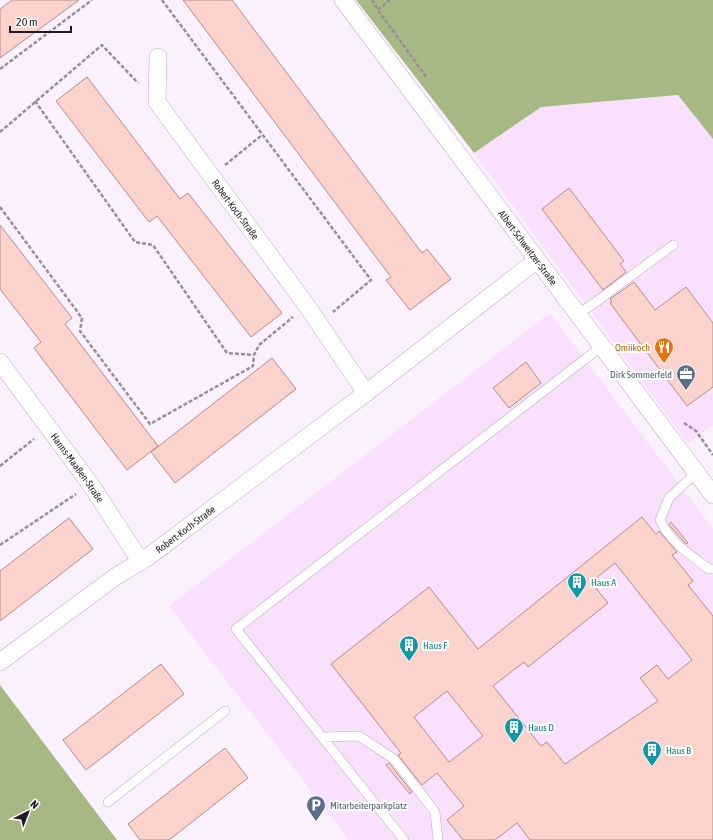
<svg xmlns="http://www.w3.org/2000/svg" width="713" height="840" viewBox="0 0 713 840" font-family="'Asap Condensed',sans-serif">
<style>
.built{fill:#f8e0fe}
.forest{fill:#a6b884}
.building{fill:#fcd2cc;stroke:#b48c87;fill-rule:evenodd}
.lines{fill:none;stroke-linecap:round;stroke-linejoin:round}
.lane-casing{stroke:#bfa8c5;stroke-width:10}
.street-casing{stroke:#bfa8c5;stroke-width:18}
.path{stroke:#988f9b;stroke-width:2.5;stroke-dasharray:4 2;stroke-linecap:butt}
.lane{stroke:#fff;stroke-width:9}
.street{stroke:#fff;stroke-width:17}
.labels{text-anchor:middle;stroke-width:4;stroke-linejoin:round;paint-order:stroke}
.street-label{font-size:10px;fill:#211923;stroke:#fff}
.food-label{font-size:10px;fill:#c56008;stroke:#fff;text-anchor:end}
.service-label{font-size:10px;fill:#4e5e75;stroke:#fff;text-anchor:end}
.culture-label{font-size:10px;fill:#0d838f;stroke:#fff;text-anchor:start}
</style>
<rect width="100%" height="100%" fill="#fbf1fe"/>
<!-- built -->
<path class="built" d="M678,95L713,139V425L688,444L474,153L541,107Z
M550,313L713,529V840H349L169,606Z"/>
<!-- forest -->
<path class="forest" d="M356,0H713V139L678,95L541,107L474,153Z
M0,685L117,840H0Z"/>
<!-- building -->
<path class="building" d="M12,0H79L0,58V9Z
M183,0H232L422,253L427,249L451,279L410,310L386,280L391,277Z
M87,77L180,199L188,193L282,313L251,337L157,216L149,222L56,101Z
M569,188L624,261L620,264L626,272L603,290L542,209Z
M0,225L72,318L65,324L158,446L127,470L34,348L41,342L0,289Z
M634,282L655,310L686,287L713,323V387L687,406L610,303L612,302L610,299Z
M272,358L296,389L175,483L151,452Z
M526,362L541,383L509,408L493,388Z
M642,517L656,534L659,531L677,552L672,555L693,581L688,585L713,616V840H530L517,823L495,840H463L447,820L464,806L437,773L422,785L398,755L401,753L331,664L429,587L478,649ZM615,563L692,660L668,679L657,665L640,678L658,701L565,764L547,742L541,746L493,686L524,662L528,667L608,603L591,582ZM447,691L483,736L449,762L414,717Z
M69,518L93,549L0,621V571Z
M671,522L688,543L686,544L669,525V524Z
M161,664L184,694L86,770L63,740Z
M225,748L248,778L169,840H140L128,824Z
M389,763L412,792L410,794L386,765Z"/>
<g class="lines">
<defs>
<path id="lane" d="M578,314L600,299L673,245
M697,472L669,498L660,520C670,542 690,555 709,569H713
M322,737L359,736L394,759L435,812L438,840
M108,802L225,711
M404,840L236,629L602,346"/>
<g id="street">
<path id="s1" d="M343,0L713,495"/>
<path id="s2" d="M158,57L157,102L307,306L366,393"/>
<path id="s3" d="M0,362L91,485L141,562"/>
<path id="s4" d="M0,662L115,577L148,557L366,393L537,260"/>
</g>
</defs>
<!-- lane casing -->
<use href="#lane" class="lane-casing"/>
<!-- street casing -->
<use href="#street" class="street-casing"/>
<!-- path -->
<path class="path" d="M162,0L371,280L333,312
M372,0L378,10L427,78
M378,10L390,0
M0,69L92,0
M35,101L135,242L153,245L227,353L254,355
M0,132L102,45L138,83
M225,165L262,135
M0,207L82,318L80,331L150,424L253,366L254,355L259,345L293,317
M684,423L696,431L713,455
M0,466L34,439
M0,545L76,494"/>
<!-- lane -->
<use href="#lane" class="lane"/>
<!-- street -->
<use href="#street" class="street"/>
</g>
<!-- icons -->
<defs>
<symbol id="restaurant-pin" viewBox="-11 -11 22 30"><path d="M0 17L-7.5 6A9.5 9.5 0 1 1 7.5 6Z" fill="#e8710a" stroke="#fff"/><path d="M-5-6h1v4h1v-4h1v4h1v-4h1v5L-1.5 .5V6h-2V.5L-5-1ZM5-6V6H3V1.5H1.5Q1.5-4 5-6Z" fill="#fff"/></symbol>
<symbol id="office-pin" viewBox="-11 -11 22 30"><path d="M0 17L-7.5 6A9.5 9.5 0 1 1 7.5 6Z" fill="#5c6f8a" stroke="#fff"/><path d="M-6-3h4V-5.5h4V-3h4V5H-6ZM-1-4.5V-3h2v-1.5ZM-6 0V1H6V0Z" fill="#fff"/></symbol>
<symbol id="building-pin" viewBox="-11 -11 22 30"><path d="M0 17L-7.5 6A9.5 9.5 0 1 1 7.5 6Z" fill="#0f9aa8" stroke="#fff"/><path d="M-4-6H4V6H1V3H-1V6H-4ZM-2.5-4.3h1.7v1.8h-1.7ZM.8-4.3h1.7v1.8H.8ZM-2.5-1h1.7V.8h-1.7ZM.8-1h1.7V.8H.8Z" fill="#fff"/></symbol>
<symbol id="parking-pin" viewBox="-11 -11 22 30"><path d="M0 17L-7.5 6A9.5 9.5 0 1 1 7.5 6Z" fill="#5c6f8a" stroke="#fff"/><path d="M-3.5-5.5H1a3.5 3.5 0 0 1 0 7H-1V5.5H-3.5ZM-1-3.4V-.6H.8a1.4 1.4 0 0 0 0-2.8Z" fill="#fff"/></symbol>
</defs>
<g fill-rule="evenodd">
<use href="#restaurant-pin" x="653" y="336" width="22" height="30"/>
<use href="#office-pin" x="675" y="363" width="22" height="30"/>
<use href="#building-pin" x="566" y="571" width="22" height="30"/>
<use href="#building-pin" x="398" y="634" width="22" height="30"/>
<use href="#building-pin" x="503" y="716" width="22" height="30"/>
<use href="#building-pin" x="641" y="739" width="22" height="30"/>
<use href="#parking-pin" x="305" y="794" width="22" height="30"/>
</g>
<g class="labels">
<!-- street labels -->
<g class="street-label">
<text dy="4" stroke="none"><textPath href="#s2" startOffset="178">Robert-Koch-Straße</textPath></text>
<text dy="4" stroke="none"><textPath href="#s1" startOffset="309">Albert-Schweitzer-Straße</textPath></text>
<text dy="4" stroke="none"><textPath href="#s3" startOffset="131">Hanns-Maaßen-Straße</textPath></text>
<text dy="4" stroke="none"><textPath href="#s4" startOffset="228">Robert-Koch-Straße</textPath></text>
</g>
<!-- food labels -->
<g class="food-label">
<text x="650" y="351">Omiikoch</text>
</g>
<!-- service labels -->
<g class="service-label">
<text x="672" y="378">Dirk Sommerfeld</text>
<text x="330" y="809" text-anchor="start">Mitarbeiterparkplatz</text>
</g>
<!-- culture labels -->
<g class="culture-label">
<text x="591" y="586">Haus A</text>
<text x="423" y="649">Haus F</text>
<text x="528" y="731">Haus D</text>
<text x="666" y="754">Haus B</text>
</g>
</g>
<!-- north arrow -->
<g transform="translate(28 812) rotate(42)" stroke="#ffffff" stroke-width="3" paint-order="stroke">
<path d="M0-3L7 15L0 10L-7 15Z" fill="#211923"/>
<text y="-6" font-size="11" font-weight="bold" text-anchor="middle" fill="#211923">N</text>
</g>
<!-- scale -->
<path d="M10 26v6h61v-6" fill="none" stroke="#211923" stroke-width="2"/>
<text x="16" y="26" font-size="12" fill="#211923" stroke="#ffffff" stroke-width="3" paint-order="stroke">20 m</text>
</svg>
